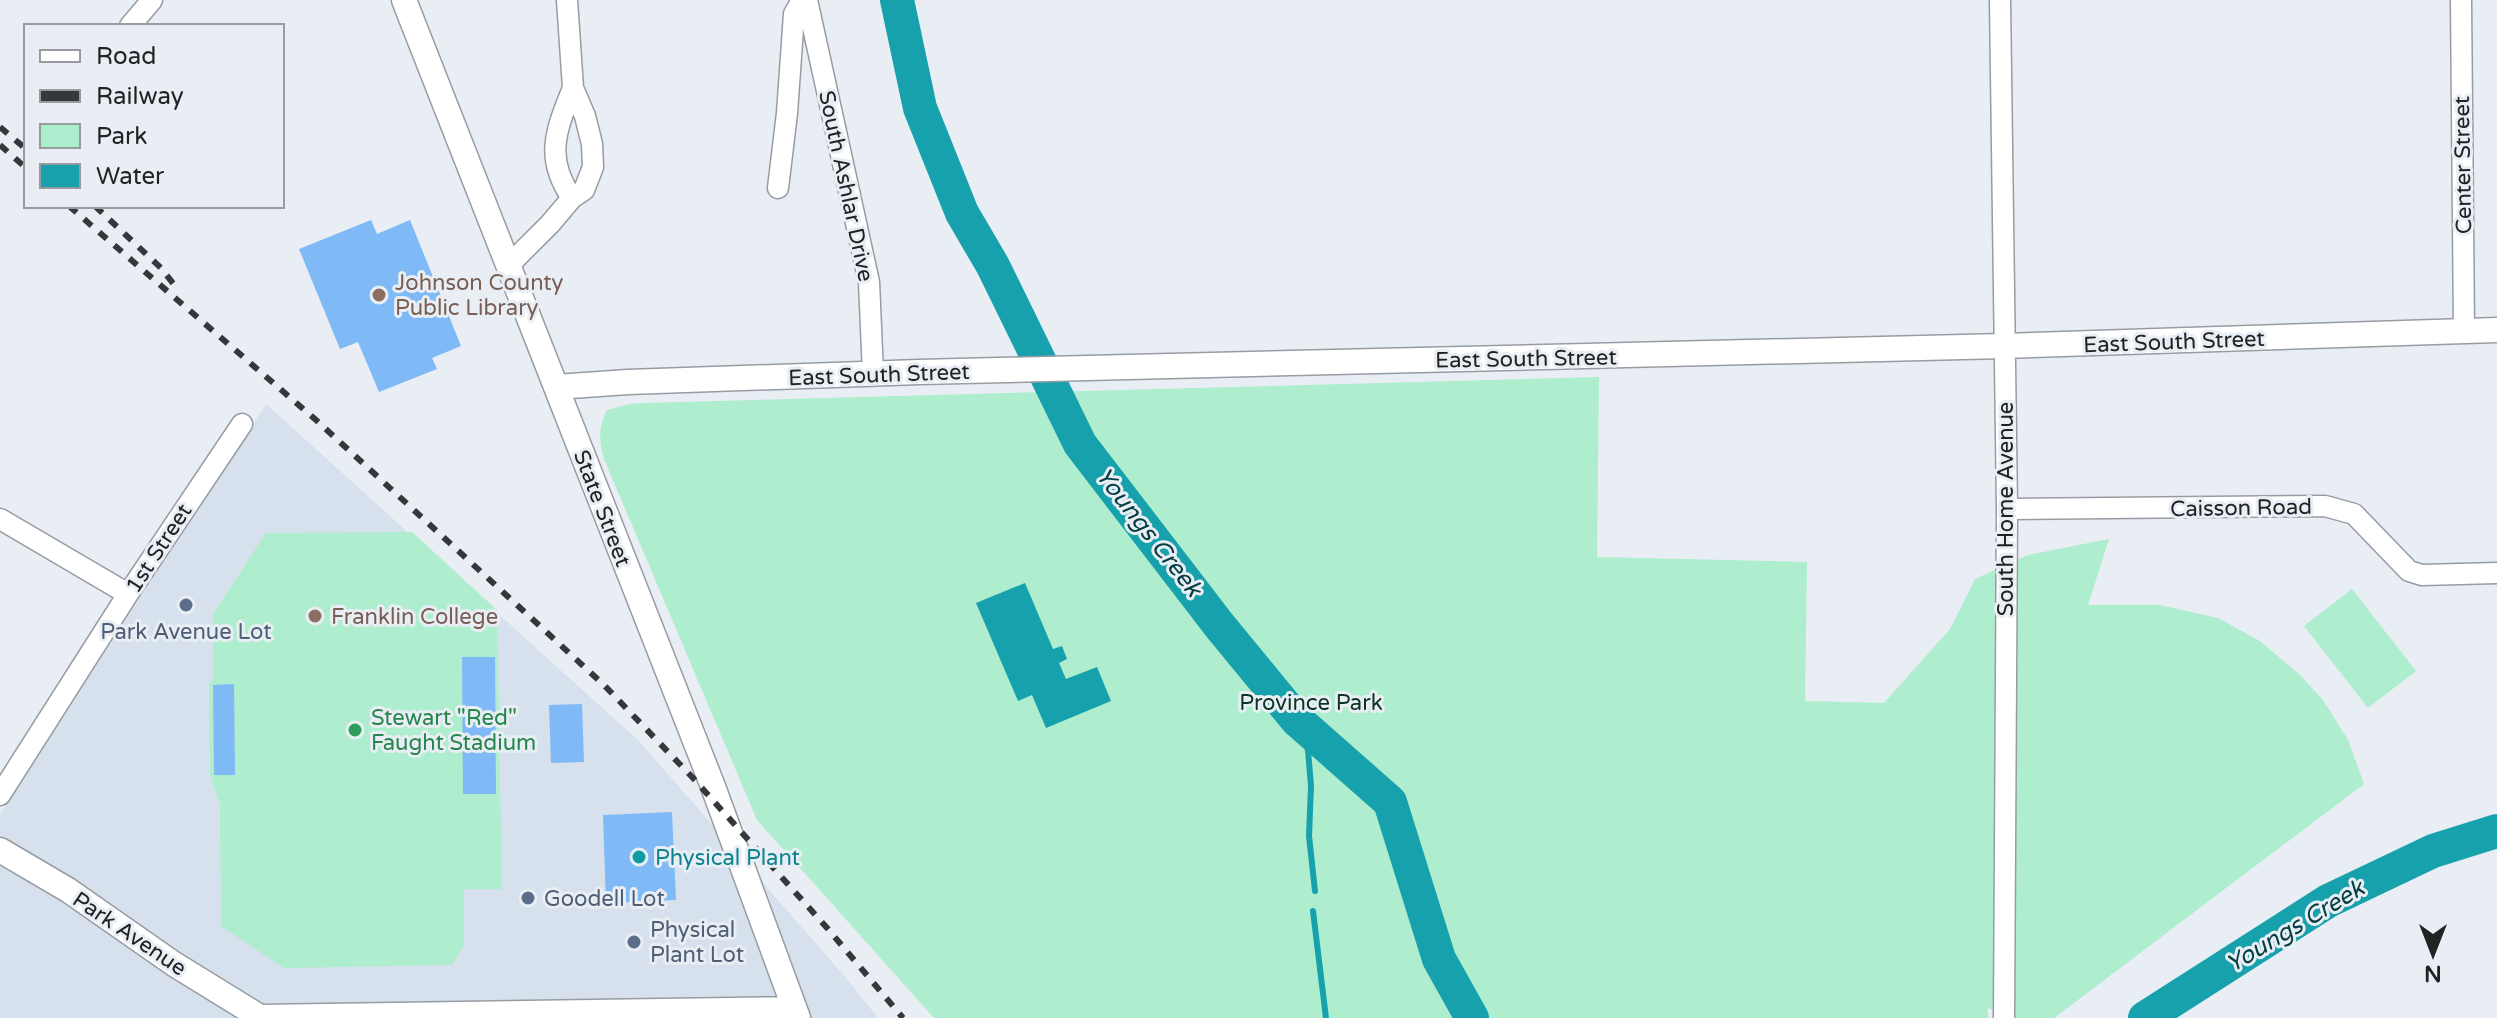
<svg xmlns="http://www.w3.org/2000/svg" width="2497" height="1018" viewBox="0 0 2497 1018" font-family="'Varela Round',sans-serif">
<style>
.built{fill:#d6e1ed}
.green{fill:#aeedcd}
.water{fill:#17a1ad}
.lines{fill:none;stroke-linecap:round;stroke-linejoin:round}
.stream{stroke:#17a1ad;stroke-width:6}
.river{stroke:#17a1ad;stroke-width:34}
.building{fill:#7fb9f6}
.minor-casing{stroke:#979ca2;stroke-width:23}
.tertiary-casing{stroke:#979ca2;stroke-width:27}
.minor{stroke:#fff;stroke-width:20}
.tertiary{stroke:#fff;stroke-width:24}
.rail{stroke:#35383a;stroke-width:6;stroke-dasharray:10 10;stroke-linecap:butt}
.education-dot{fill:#8d6e63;stroke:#e8eef4;stroke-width:3}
.service-dot{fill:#5c6f8a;stroke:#e8eef4;stroke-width:3}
.leisure-dot{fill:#2e9e5b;stroke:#e8eef4;stroke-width:3}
.culture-dot{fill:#0f9aa8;stroke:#e8eef4;stroke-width:3}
.labels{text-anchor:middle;stroke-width:6;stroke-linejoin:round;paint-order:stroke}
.street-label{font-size:22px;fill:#202224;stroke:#e8eef4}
.education-label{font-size:22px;fill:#785e54;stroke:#e8eef4;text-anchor:start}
.service-label{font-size:22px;fill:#4e5e75;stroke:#e8eef4;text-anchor:start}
.park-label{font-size:22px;fill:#0b3424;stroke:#e8eef4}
.leisure-label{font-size:22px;fill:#27864d;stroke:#e8eef4;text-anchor:start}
.culture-label{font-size:22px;fill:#0d838f;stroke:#e8eef4;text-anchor:start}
.water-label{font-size:24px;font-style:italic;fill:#023d42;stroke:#e8eef4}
</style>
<rect width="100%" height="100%" fill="#e8eef4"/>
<!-- built -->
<path class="built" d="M266,404L639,741L846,978L878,1018H0V814Z"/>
<!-- green -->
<path class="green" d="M1599,377L1597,557L1807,562L1805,701L1884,703L1950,629L1975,579L2028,555L2109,539L2088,605H2160L2218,618L2260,641L2300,675L2323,700L2348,740L2364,784L2054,1018H2009L1988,1008V1018H934L757,820L604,459C599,441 598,427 607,410L629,404L644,403Z
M412,532L497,610L502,889H464V945L452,965L284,968L221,926L220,805L210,775L209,685L213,677V614L266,533Z
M2352,589L2416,671L2368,708L2304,626Z"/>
<!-- water -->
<path class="water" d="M1025,583L1053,649L1062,646L1067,659L1059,663L1066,679L1097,667L1111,701L1046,728L1032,695L1018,701L976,603Z"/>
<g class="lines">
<!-- stream -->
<path class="stream" d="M1297,720L1308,750L1311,786L1309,836L1315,891
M1313,911L1326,1018"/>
<!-- river -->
<path class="river" d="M897,0L920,108L962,213L993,266L1080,444L1219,625L1297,720L1390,802L1439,959L1472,1018
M2145,1018L2328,901L2433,851L2497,831"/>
</g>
<!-- building -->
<path class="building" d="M371,220L377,234L410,220L461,346L432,358L437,369L379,392L358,342L340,349L299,249Z
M462,657H495L496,794H463Z
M234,684L235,775H214L213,685Z
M582,704L584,762L551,763L549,705Z
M672,812L676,900L606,903L603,815Z"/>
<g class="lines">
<defs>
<path id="minor" d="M807,0L869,282L873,374
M2000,0L2007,509L2004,1018
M2461,0L2464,331
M130,26L152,0
M778,188L787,113L794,14L802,0
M572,198C544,158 556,130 573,88
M509,265L550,224L572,198L584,190L593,167L592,144L585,116L573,88L567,0
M2007,509L2325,506L2354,514L2409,571L2422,575L2497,573
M0,519L128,594
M0,795L128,594L242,424"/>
<path id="tertiary" d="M404,0L712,784L798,1018
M556,387L628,382L919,372L2004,346L2497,330
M0,850L68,890L174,964L260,1017L794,1009"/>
</defs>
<!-- minor casing -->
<use href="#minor" class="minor-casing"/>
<!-- tertiary casing -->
<use href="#tertiary" class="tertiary-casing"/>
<!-- minor -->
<use href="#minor" class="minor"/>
<!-- tertiary -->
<use href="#tertiary" class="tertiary"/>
<!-- rail -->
<path class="rail" d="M0,127L26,149
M0,145L26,168
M69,206L316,420L604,685L693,778L828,929L903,1018
M95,206L161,268L179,291"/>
</g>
<!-- markers -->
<g class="education-dot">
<circle cx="379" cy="295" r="8"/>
<circle cx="315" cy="616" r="8"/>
</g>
<g class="service-dot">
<circle cx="186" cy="605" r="8"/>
<circle cx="528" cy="898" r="8"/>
<circle cx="634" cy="942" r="8"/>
</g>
<circle class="leisure-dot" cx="355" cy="730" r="8"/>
<circle class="culture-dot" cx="639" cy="857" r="8"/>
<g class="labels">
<!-- street labels -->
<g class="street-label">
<text transform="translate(2462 165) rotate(-91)" y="8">Center Street</text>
<text transform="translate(847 186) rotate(78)" y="8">South Ashlar Drive</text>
<text transform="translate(2174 341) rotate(-2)" y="8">East South Street</text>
<text transform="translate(1526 358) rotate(-1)" y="8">East South Street</text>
<text transform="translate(879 374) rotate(-2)" y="8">East South Street</text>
<text transform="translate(2241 507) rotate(-1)" y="8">Caisson Road</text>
<text transform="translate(603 508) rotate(69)" y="8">State Street</text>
<text transform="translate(2005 509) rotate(-90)" y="8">South Home Avenue</text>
<text transform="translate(158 548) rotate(-57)" y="8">1st Street</text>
<text transform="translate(130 933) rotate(34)" y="8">Park Avenue</text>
</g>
<!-- education labels -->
<g class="education-label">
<text x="395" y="290">Johnson County<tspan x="395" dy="25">Public Library</tspan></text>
<text x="331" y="624">Franklin College</text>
</g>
<!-- service labels -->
<g class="service-label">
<text x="186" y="639" text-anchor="middle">Park Avenue Lot</text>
<text x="544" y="906">Goodell Lot</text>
<text x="650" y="937">Physical<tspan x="650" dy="25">Plant Lot</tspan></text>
</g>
<!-- park labels -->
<g class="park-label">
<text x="1311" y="710">Province Park</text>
</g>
<!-- leisure labels -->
<g class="leisure-label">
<text x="371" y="725">Stewart "Red"<tspan x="371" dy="25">Faught Stadium</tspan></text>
</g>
<!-- culture labels -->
<g class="culture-label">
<text x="655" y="865">Physical Plant</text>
</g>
<!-- water labels -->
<g class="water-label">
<text transform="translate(1149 532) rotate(52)" y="8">Youngs Creek</text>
<text transform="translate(2295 926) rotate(-31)" y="8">Youngs Creek</text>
</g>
</g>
<!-- legend -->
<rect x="24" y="24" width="260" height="184" fill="#e8eef4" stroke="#989ca1" stroke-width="2"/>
<rect x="40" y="50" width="40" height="12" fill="#ffffff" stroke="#989ca1" stroke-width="2"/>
<text x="96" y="64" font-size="24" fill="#202224">Road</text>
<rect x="40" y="90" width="40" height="12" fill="#35383a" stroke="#989ca1" stroke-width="2"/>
<text x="96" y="104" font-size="24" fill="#202224">Railway</text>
<rect x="40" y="124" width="40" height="24" fill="#aeedcd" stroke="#989ca1" stroke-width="2"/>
<text x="96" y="144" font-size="24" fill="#202224">Park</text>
<rect x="40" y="164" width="40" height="24" fill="#17a1ad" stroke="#989ca1" stroke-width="2"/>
<text x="96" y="184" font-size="24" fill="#202224">Water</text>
<!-- north arrow -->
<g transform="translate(2433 954) rotate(180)" stroke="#e8eef4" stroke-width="6" paint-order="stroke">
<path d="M0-6L14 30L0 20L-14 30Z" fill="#202224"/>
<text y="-12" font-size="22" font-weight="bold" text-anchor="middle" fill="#202224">N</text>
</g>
</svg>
